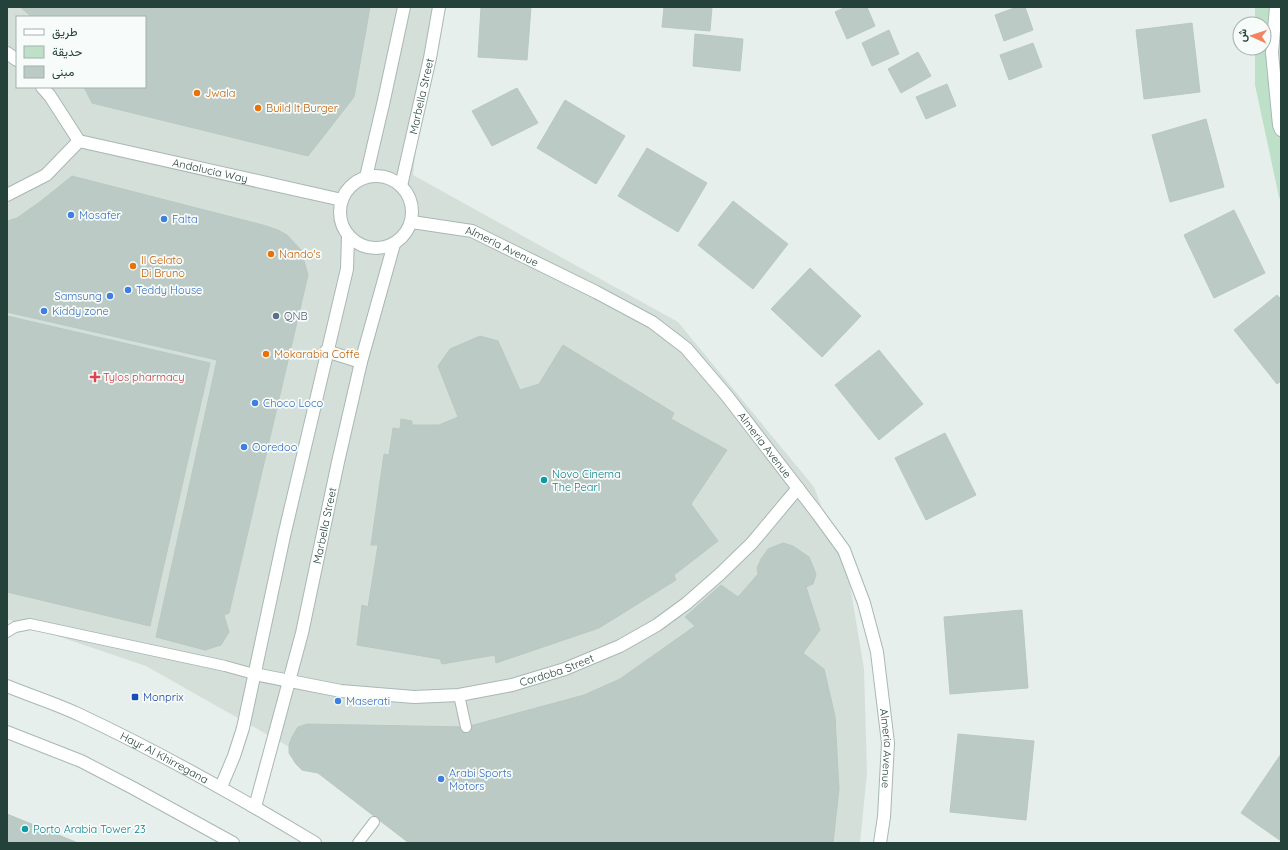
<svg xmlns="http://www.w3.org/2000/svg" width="1288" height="850" viewBox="0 0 1288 850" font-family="Quicksand,Vazirmatn,sans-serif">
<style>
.built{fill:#d4dfda;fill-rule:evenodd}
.green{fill:#bfe0c8}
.building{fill:#bbcac4;stroke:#b8c9c2}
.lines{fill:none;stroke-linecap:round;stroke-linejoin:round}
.service-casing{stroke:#a8b8b2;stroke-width:12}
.minor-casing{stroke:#a8b8b2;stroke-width:14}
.service{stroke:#fff;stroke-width:10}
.minor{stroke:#fff;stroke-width:12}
.food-dot{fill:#e8710a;stroke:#f7fbf9;stroke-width:1.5}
.shop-dot{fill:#3f7fe0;stroke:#f7fbf9;stroke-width:1.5}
.service-dot{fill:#5c6f8a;stroke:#f7fbf9;stroke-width:1.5}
.health-dot{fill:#e0444e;stroke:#f7fbf9;stroke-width:1.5}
.culture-dot{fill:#0f9aa8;stroke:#f7fbf9;stroke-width:1.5}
.transit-dot{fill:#1a4fb4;stroke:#f7fbf9;stroke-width:1.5}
.labels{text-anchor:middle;stroke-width:3.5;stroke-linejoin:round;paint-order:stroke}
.food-label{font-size:11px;fill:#c56008;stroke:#f7fbf9;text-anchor:start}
.street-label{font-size:11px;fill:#24423a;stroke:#f7fbf9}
.shop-label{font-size:11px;fill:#366cbe;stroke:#f7fbf9;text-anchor:start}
.service-label{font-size:11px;fill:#4e5e75;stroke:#f7fbf9;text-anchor:start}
.health-label{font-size:11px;fill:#be3a42;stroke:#f7fbf9;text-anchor:start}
.culture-label{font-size:11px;fill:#0d838f;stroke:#f7fbf9;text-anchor:start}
.transit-label{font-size:11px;fill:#164399;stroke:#f7fbf9;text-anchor:start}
</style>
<rect width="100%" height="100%" fill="#e6efeb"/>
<!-- built -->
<path class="built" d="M7,7H432L413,175L678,322L814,487L849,579L864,669L867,773L860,843H422L307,757L146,666L7,619ZM17,17H145V87H17Z"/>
<!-- green -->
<path class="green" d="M1255,7H1281V202L1279,197L1255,85V48H1264V24H1255Z"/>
<!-- building -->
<path class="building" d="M20,7H370L354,97L308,156L92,103L84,87H145V17H32Z
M481,7H531L527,60L478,57Z
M664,7H712L710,31L662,27Z
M846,7H867L875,26L847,39L835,12Z
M1017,7H1025L1033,30L1004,41L995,15Z
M1192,23L1200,92L1144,99L1136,30Z
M889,30L899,54L872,66L862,43Z
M695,34L743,39L740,71L693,66Z
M1033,43L1042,67L1009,80L1000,55Z
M918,52L931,76L901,93L888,69Z
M947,84L956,106L926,119L916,97Z
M517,88L538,123L492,146L472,111Z
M565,100L625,136L596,184L537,148Z
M1206,119L1224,187L1170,202L1152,135Z
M647,148L707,183L678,232L618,196Z
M72,176L263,225L278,230L287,235L301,250L308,275L229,613L224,615L229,632L221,645L205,650L156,637L217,360L7,312V221L17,218L41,201Z
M733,201L788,244L753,289L698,245Z
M1234,210L1265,273L1214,298L1184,235Z
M810,268L861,316L822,357L771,309Z
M1277,295L1281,299V381L1277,384L1234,330Z
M7,316L210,363L150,626L7,592Z
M480,336L498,341L520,390L539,384L563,345L674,413L671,419L727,450L691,504L718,541L674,575L676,580L599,628L496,663L495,655L442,664L440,659L357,645L362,605L368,607L378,545H371L384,454L389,455L393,428L400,429L401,419L412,421V425H439L458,417L438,366L450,349Z
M879,350L923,404L879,440L835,385Z
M945,433L976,495L926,520L895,458Z
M783,543L793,546L809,557L816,574L813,584L806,587L820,630L803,653L824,669L835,716L839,789L833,843H409L318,773L302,770L296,764L289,753V745L292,737L298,727L307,724L466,727L584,695L620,679L695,626L685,617L721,585L738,597L758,574L757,568L761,559L768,549Z
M1022,610L1028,688L950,694L944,617Z
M958,734L1034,741L1026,820L950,812Z
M1281,754V841L1241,813Z
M7,814L78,843H7Z"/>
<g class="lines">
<defs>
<path id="service" d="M7,632L15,627L30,624L225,666L254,674
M459,695L466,727
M358,843L374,822"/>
<g id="minor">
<path d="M1276,7L1272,53L1279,125L1281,130"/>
<path d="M7,53L17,60"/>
<path id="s1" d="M42,87L50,96L79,141L342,200"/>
<circle cx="376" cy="212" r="36"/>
<path d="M366,177L384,100L404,7"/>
<path id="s2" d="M401,186L430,58L439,7"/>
<path d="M7,195L46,175L79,141"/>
<path id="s3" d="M412,222L472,231L596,292L652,322L686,348L727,396L817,513L844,550L864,603L877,652L888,743L884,817L880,843"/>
<path d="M326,351L361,362"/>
<path id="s4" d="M254,674L341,691L414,697L459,695L512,685L565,669L620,646L657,625L687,603L720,574L752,543L798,488"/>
<path id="s5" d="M7,686C31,696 57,704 80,715C161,753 239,797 315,843"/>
<path d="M7,732L81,761L133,788L233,843"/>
<path d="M221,787L234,756L243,728L284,536L347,269L348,236"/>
<path id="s6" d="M255,807L302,633L338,462L361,362L394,244"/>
</g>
</defs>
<!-- service casing -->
<use href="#service" class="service-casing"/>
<!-- minor casing -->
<use href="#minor" class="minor-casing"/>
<!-- service -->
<use href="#service" class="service"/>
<!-- minor -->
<use href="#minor" class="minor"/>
</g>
<!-- markers -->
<g class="food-dot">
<circle cx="197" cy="93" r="4"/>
<circle cx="258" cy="108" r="4"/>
<circle cx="271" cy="254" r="4"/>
<circle cx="133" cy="266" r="4"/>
<circle cx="266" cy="354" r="4"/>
</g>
<g class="shop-dot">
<circle cx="71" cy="215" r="4"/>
<circle cx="164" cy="219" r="4"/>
<circle cx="128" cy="290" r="4"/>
<circle cx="110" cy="296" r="4"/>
<circle cx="44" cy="311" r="4"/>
<circle cx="255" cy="403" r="4"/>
<circle cx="244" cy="447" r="4"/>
<circle cx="338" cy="701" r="4"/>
<circle cx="441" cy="779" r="4"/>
</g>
<circle class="service-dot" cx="276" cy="316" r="4"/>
<path class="health-dot" d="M93 371h4v4h4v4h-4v4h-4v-4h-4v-4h4z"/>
<g class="culture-dot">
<circle cx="544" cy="480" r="4"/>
<circle cx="25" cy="829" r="4"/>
</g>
<rect class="transit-dot" x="131" y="693" width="8" height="8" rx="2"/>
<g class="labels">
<!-- food labels -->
<g class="food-label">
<text x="205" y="97">Jwala</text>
<text x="266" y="112">Build It Burger</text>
<text x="279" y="258">Nando's</text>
<text x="141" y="264">Il Gelato<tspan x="141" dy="13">Di Bruno</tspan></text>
<text x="274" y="358">Mokarabia Coffe</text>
</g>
<!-- street labels -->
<g class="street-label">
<text dy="4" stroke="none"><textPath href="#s2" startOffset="92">Marbella Street</textPath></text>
<text dy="4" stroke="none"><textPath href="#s1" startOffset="200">Andalucia Way</textPath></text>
<text dy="4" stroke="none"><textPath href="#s3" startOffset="94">Almeria Avenue</textPath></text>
<text dy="4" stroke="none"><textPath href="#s3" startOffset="430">Almeria Avenue</textPath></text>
<text dy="4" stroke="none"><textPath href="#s6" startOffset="290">Marbella Street</textPath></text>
<text dy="4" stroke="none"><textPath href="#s4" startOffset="308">Cordoba Street</textPath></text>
<text dy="4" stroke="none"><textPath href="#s3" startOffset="766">Almeria Avenue</textPath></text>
<text dy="4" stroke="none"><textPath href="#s5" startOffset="173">Hayr Al Khirregana</textPath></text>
</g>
<!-- shop labels -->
<g class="shop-label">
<text x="79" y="219">Mosafer</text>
<text x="172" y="223">Falta</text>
<text x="136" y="294">Teddy House</text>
<text x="102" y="300" text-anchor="end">Samsung</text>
<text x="52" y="315">Kiddy zone</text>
<text x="263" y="407">Choco Loco</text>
<text x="252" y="451">Ooredoo</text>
<text x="346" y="705">Maserati</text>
<text x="449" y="777">Arabi Sports<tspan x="449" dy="13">Motors</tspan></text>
</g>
<!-- service labels -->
<g class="service-label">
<text x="284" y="320">QNB</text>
</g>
<!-- health labels -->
<g class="health-label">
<text x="103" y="381">Tylos pharmacy</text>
</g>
<!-- culture labels -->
<g class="culture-label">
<text x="552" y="478">Novo Cinema<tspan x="552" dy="13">The Pearl</tspan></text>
<text x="33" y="833">Porto Arabia Tower 23</text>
</g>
<!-- transit labels -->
<g class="transit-label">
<text x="143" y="701">Monprix</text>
</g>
</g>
<!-- border -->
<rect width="1288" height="850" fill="none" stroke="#24423a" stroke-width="16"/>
<!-- legend -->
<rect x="16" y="16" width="130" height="72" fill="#f7fbf9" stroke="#a3b1ad"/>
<rect x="24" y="29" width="20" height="6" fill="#ffffff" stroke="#a3b1ad"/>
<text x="52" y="36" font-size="12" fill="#24423a">طريق</text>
<rect x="24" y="46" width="20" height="12" fill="#bfe0c8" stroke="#a3b1ad"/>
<text x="52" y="56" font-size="12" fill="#24423a">حديقة</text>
<rect x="24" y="66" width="20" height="12" fill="#bbcac4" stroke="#a3b1ad"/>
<text x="52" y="76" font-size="12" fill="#24423a">مبنى</text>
<!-- north arrow -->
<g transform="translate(1252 36) rotate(273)"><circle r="19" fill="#f7fbf9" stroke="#a3b1ad"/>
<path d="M0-3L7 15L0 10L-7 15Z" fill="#f4845f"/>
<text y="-6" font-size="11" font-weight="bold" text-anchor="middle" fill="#24423a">ش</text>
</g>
</svg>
